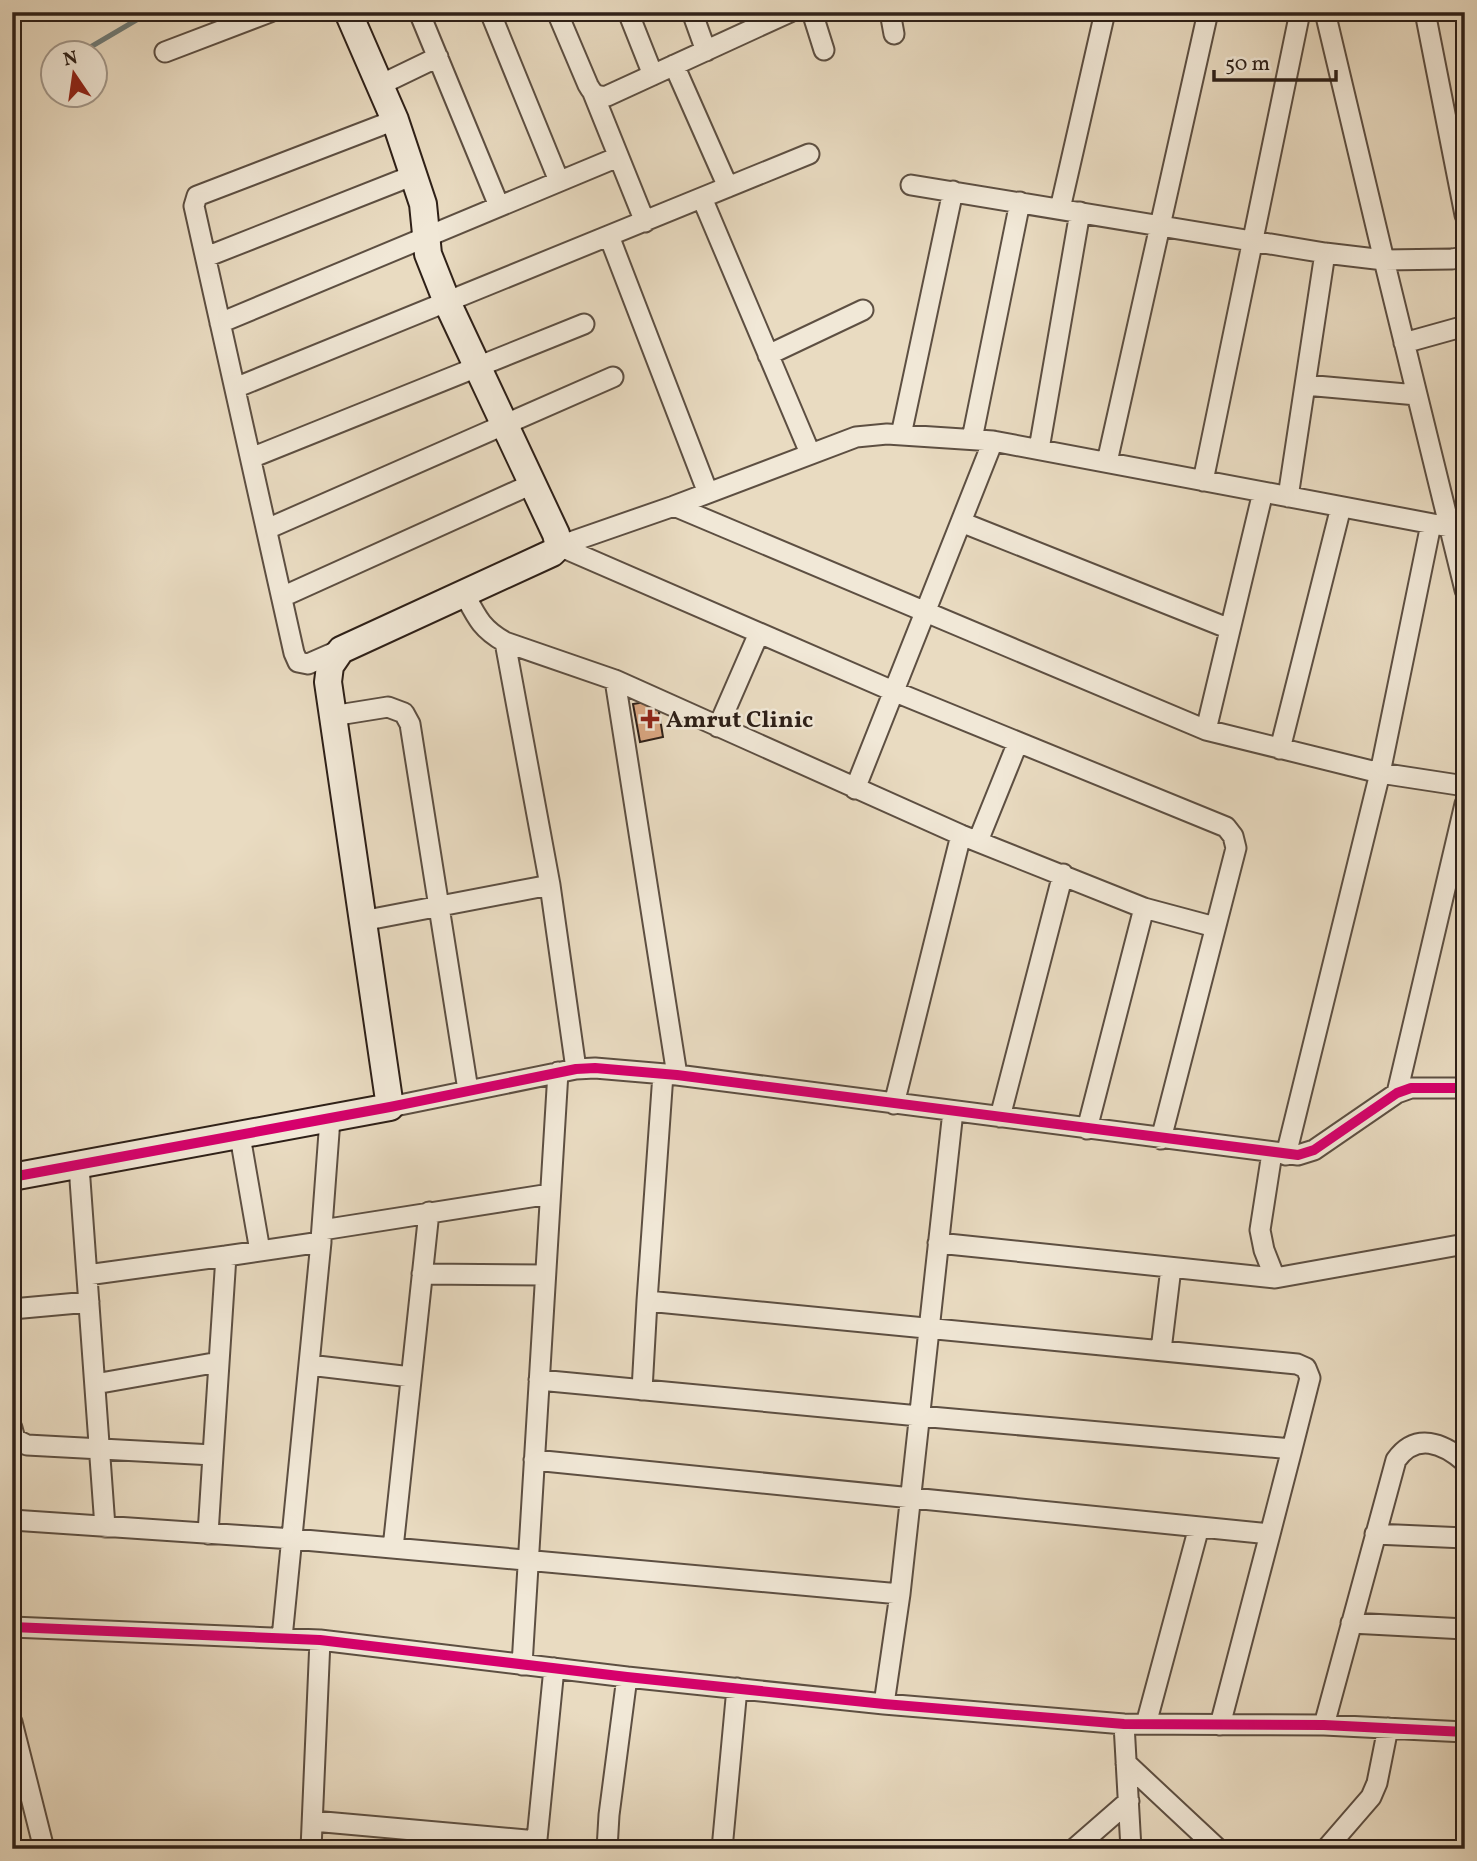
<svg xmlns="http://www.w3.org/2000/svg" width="1477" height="1861" viewBox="0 0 1477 1861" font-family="Vollkorn,serif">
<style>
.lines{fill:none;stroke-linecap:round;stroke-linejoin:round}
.stream{stroke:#6f7c79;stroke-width:5}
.building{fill:#d9a681;stroke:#2e2018;stroke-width:2}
.street-casing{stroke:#5d4f42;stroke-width:23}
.secondary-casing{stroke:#2e2018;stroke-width:30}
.street{stroke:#f1e8d7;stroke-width:19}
.secondary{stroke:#f1e8d7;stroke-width:26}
.cycleway-casing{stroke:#f1e8d7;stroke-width:15}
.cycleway{stroke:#d6006c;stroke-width:10}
.poi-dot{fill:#8f2418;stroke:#f1e8d7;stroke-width:2.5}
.labels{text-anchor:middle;stroke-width:5;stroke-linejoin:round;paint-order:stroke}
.poi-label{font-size:24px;font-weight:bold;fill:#2e2018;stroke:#f1e8d7;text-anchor:start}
</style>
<rect width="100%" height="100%" fill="#e9dbc1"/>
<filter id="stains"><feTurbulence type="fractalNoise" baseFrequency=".00286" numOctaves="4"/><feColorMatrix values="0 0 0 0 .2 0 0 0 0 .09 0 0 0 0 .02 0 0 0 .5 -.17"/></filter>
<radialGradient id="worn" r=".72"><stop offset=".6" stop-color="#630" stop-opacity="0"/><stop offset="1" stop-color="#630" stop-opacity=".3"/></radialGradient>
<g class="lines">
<!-- stream -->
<path class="stream" d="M82,52L150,12
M50,72L52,70"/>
</g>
<!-- building -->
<path class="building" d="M657,700L663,737L640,742L633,704Z"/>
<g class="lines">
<defs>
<path id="street" d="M419,12L499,206
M490,12L559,181
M557,12L588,85C593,94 596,97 607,96L790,12
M628,12L653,75
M692,12L706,51
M812,12L824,50
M890,12L894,34
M1425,12L1465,215
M165,52L270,12
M674,65L728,187
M380,85L438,57
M593,93L645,222
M911,185L1325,253L1384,260L1325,12
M702,198L810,453
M1060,209L1105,12
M609,236L708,493
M206,257L414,175
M1465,257L1452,259L1384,260L1465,590
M220,323L618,157
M1404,343L1465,326
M768,355L863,310
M1305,385L1417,395
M235,388L809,154
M901,435L953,191
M972,439L1020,202
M1039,449L1080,212
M251,458L584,324
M1107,462L1208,12
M1203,481L1300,12
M1288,497L1325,253
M674,506L856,437L887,434L993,441
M961,522L1230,629
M267,529L613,377
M559,546L674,506L1206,730L1380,773L1431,524
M559,546L893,691L1226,827L1233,836L1236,848L1161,1139
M465,595C477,618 482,629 505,642L615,680L961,835L1144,908L1087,1129
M282,597L532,484
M505,642L550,885L576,1069
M340,650L308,664L298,662L294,653L194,206L197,196L395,120
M615,680L677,1075
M332,716L388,707L404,713L410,724L468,1090
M718,727L759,633
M1206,730L1263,492
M1280,749L1341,507
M855,789L993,441L1449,527
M978,841L1018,742
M1144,908L1215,927
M362,921L550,885
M663,1074L647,1301L1297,1364L1306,1368L1310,1378L1292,1449
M1397,1093L1465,804
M894,1104L961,835
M390,1107L576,1069L595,1068L677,1075L1298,1155L1314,1150L1397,1093L1411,1088H1465
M1000,1117L1063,874
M240,1136L260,1251
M1272,1153L1260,1230L1264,1250L1275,1278
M1286,1155L1380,773L1465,786
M79,1166L105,1527
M322,1230L550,1194
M321,1240L330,1119
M938,1243L1275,1278L1465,1244
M422,1274L545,1275
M87,1275L226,1256
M12,1309L89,1302
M1161,1350L1171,1268
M309,1365L411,1377
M539,1380L919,1416L1292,1449L1270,1534
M95,1384L219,1362
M642,1390L647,1301
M12,1428L15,1439L27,1445L213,1455L226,1256L321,1242L282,1638
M534,1460L1270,1534L1220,1725
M12,1520L293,1539L900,1594
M208,1534L213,1455
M1375,1534L1465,1538
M393,1548L429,1212
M1351,1623L1465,1629
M12,1627L320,1640L627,1677L884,1704L1124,1724L1324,1725L1465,1732
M522,1665L558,1072
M884,1704L900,1594L953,1111
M12,1722L44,1849
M1124,1724L1131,1849
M1146,1724L1199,1527
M1324,1725L1396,1460C1416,1432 1443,1443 1465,1462
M1126,1763L1218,1849
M313,1821L537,1841
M311,1849L320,1640
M536,1849L554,1668
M607,1849L609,1815L627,1677
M722,1849L737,1688
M1074,1849L1129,1801
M1326,1849L1371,1797L1377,1783L1388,1728"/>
<path id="secondary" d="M12,1177L390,1107L328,682L330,666L341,650L552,553L559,546L556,534L447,302L428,254L423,204L395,120L348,12"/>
</defs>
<!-- street casing -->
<use href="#street" class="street-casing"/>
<!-- secondary casing -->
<use href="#secondary" class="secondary-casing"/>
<!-- street -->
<use href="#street" class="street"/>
<!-- secondary -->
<use href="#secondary" class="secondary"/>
<defs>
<path id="cycleway" d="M12,1177L390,1107L576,1069L595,1068L677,1075L1298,1155L1314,1150L1397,1093L1411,1088H1465
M12,1627L320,1640L627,1677L884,1704L1124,1724L1324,1725L1465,1732"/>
</defs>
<!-- cycleway casing -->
<use href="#cycleway" class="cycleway-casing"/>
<!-- cycleway -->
<use href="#cycleway" class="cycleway"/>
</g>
<!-- markers -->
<path class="poi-dot" d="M646.5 708.5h7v7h7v7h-7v7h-7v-7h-7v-7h7z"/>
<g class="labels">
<!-- poi labels -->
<g class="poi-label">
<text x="666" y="727">Amrut Clinic</text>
</g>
</g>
<!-- margin -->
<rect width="1477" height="1861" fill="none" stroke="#e9dbc1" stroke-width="42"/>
<rect x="14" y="14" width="1449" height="1833" fill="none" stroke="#2e2018" stroke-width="3.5"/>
<rect x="21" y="21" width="1435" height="1819" fill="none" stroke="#2e2018" stroke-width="2"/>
<!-- north arrow -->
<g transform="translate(74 74) rotate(347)"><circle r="33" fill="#f1e8d7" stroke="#a3988b" stroke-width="2"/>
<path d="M0-5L12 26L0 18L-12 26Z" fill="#8f2418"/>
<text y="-10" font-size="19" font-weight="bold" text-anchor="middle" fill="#2e2018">N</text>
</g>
<!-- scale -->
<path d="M1214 70v10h122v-10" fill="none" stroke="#2e2018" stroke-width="3.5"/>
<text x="1225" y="70" font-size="21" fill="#2e2018" stroke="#f1e8d7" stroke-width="5" paint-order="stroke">50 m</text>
<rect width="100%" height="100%" filter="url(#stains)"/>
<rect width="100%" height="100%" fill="url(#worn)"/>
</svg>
